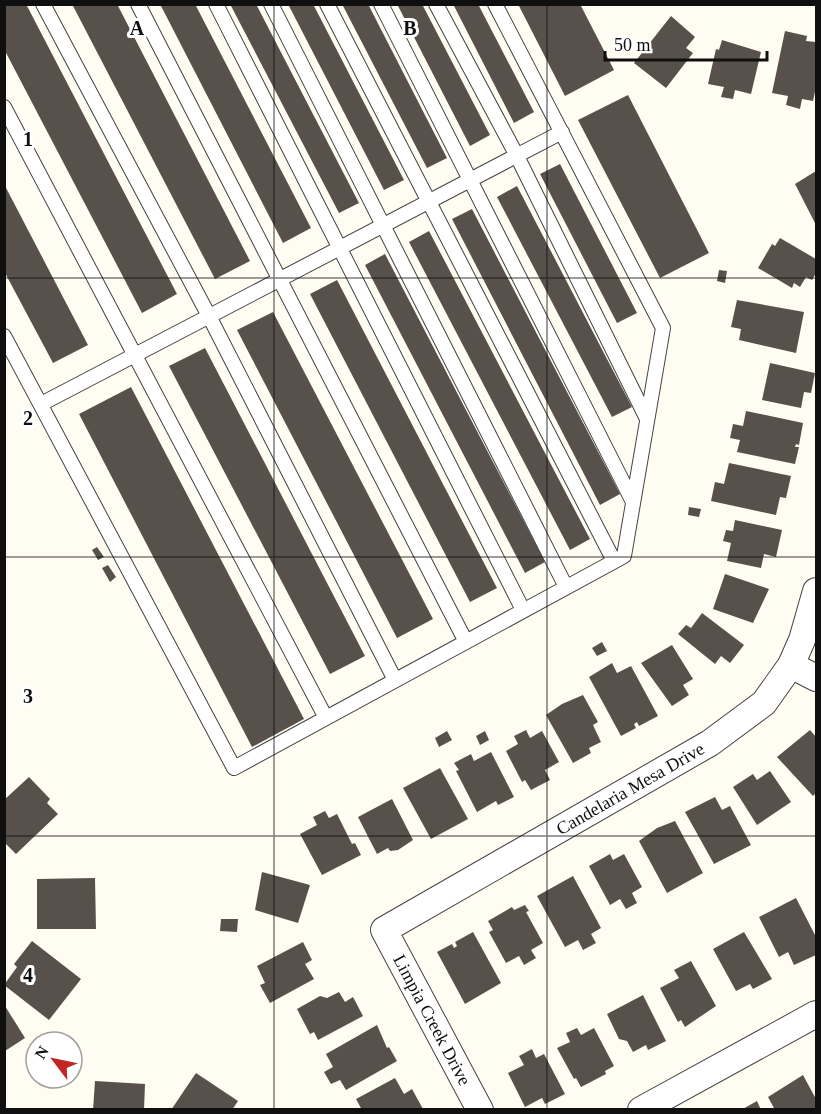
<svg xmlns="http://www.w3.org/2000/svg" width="821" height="1114" viewBox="0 0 821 1114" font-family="'Times New Roman',serif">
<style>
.building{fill:#58514b}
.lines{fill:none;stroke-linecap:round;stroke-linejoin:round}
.lane-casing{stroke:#424242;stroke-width:16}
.street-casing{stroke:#424242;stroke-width:28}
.lane{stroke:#fff;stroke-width:14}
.street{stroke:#fff;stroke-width:26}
.grid{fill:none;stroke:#0f0f0f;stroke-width:1.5;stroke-opacity:0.55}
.labels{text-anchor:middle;stroke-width:6;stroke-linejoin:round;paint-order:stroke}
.street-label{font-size:18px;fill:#0f0f0f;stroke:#fff}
.grid-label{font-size:20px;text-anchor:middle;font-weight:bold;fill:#0f0f0f;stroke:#fff;stroke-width:6;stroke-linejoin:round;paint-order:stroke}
</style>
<rect width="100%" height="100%" fill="#fffdf1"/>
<!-- building -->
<path class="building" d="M4,4H26L177,294L142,313L4,49Z
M72,4H117L250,261L215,279Z
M160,4H195L311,228L283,243Z
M230,4H256L359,203L339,213Z
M288,4H313L404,180L384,190Z
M342,4H368L447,158L427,168Z
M397,4H422L490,135L470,146Z
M453,4H478L534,112L514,123Z
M518,4H580L614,70L565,96Z
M671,16L695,37L686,48L693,53L666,88L634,63Z
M785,31L807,36L806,41L816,42V87L813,101L802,99L800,109L786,105L788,96L772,93Z
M722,40L761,52L751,94L735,90L733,99L721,97L724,87L708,84L716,49L719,50Z
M628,95L709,253L660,278L578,120Z
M560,164L637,313L617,323L540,174Z
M816,171V225L795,184Z
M4,184L88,345L53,363L4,271Z
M517,186L632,407L612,417L497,197Z
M472,209L620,494L600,505L452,219Z
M429,231L590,539L570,550L409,242Z
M780,238L816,259V273L812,280L806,277L800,287L794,283L792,288L758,268L772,244L775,246Z
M385,254L545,562L525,573L365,265Z
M719,270L727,271L725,283L717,281Z
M337,280L497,588L470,602L310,294Z
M737,300L804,312L796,353L739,340L741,329L731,327Z
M273,312L433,619L397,638L237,330Z
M205,348L365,656L330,674L169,366Z
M770,363L815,373L811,393L804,392L801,408L762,400Z
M131,387L304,719L252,747L79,414Z
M746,411L803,423L799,445L796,444L795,447H799L795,464L737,452L740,440L730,438L733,424L743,426Z
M729,463L791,476L786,498L780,497L776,515L711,501L715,482L724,484Z
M689,507L701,509L699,517L688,515Z
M735,520L782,530L776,557L764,554L761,568L727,561L731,543L723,541L726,530L733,531Z
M97,547L104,557L98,560L92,550Z
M108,565L116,577L110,582L102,568Z
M725,574L769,589L753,623L713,609Z
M702,613L744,645L730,663L721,656L715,664L678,634L686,625L691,628Z
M602,642L607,651L597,656L592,648Z
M672,645L693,679L683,685L689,695L672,706L641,663Z
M612,663L617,673L631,666L658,716L639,726L637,722L634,724L636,728L621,736L589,677Z
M583,695L598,722L593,725L601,742L589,748L591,753L573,763L546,715L562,704Z
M526,730L530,738L542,731L559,762L545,770L550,780L531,790L525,780L522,782L506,751L518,744L514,736Z
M810,730L816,737V793L813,796L777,757Z
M447,731L452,740L439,747L435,738Z
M485,731L489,740L480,745L476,736Z
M491,752L514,797L498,805L496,801L477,812L456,771L459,770L454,763L471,754L474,761Z
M440,768L468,819L431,839L403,788Z
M770,771L791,802L757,825L733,787L753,774L757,780Z
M29,777L50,799L47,803L58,814L16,854L4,842V800Z
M715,797L722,810L730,806L751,845L714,864L685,812Z
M392,799L413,840L398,850L390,851L388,848L377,854L358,817Z
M325,811L329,818L337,814L352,844L355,843L361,855L322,875L300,834L317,825L313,817Z
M675,821L703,873L667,893L639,841L657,828Z
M610,854L613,860L624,854L642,887L632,893L637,903L626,909L620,899L610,905L589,866Z
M262,872L310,885L298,923L255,910Z
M573,876L601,928L591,934L596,943L583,950L578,940L565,947L537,896Z
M95,878L96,929H37V879Z
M796,898L816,937V955L794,965L788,952L779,957L759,917Z
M525,905L529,911L526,912L543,943L531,950L536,958L524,965L519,956L506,963L489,932L493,930L488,921L512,907L514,910Z
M221,919H238L237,932L220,931Z
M473,932L501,983L465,1004L437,952L452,944L454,948L457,946L455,942Z
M744,932L772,979L753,989L750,984L736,991L713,949Z
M32,941L81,979L49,1020L4,985L17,967L14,964Z
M303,942L312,960L305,964L314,979L270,1003L260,985L265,983L257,966Z
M691,961L716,1006L685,1027L681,1020L678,1022L660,988L679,978L674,970Z
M339,992L345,1002L353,997L363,1016L318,1040L314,1032L310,1034L297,1009L320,996L327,998Z
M643,995L666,1041L648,1050L646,1045L633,1052L627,1041L619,1039L607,1014Z
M5,1006L25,1038L5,1051Z
M377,1025L387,1048L389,1047L397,1061L346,1090L340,1080L331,1084L324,1072L333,1067L326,1054Z
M577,1028L581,1035L594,1028L614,1066L605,1071L606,1074L581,1087L576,1078L574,1079L557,1048L570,1042L566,1033Z
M532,1049L536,1058L544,1054L565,1094L545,1104L542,1098L525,1107L508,1073L524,1065L519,1056Z
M196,1073L238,1101L232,1110H171Z
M803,1075L816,1099V1110H775L768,1097Z
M395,1078L404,1094L412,1089L423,1109L362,1110L356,1099Z
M95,1081L145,1084L144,1110H93Z
M757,1101L761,1110H741Z"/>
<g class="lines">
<defs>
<path id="lane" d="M43,4L209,316L395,680
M138,4L466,642
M216,4L523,610
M271,4L566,587
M327,4L614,561
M381,4L633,502
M436,4L517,156L647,419
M4,107L326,718
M4,336L234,768L624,556L663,328L495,4
M41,404L562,132"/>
<g id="street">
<path d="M791,665L816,678"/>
<path id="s1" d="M480,1110L384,930L710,743L764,703L791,665L802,640L816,591"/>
<path d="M641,1110L816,1014"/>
</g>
</defs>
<!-- lane casing -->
<use href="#lane" class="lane-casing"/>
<!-- street casing -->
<use href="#street" class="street-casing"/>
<!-- lane -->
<use href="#lane" class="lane"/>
<!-- street -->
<use href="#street" class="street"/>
</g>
<!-- grid -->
<path class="grid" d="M274,4V1110M547,4V1110M4,278H816M4,557H816M4,836H816"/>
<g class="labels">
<!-- street labels -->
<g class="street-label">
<text dy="6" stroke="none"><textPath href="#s1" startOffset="488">Candelaria Mesa Drive</textPath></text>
<text transform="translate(432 1020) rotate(62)" y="6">Limpia Creek Drive</text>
</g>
</g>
<g class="grid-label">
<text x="137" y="35">A</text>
<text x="410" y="35">B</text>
<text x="28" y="146">1</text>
<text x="28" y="425">2</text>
<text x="28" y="703">3</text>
<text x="28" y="982">4</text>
</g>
<!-- border -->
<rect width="821" height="1114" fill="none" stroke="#0f0f0f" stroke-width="12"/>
<!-- north arrow -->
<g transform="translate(54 1060) rotate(302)"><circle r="28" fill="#ffffff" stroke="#9f9f9f" stroke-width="1.5"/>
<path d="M0-4.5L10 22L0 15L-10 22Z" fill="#c32723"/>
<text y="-9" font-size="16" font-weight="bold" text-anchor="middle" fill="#0f0f0f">N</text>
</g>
<!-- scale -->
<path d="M605 51v9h162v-9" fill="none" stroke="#0f0f0f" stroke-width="3"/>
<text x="614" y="51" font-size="18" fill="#0f0f0f" stroke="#ffffff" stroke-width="4.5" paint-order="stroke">50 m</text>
</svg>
